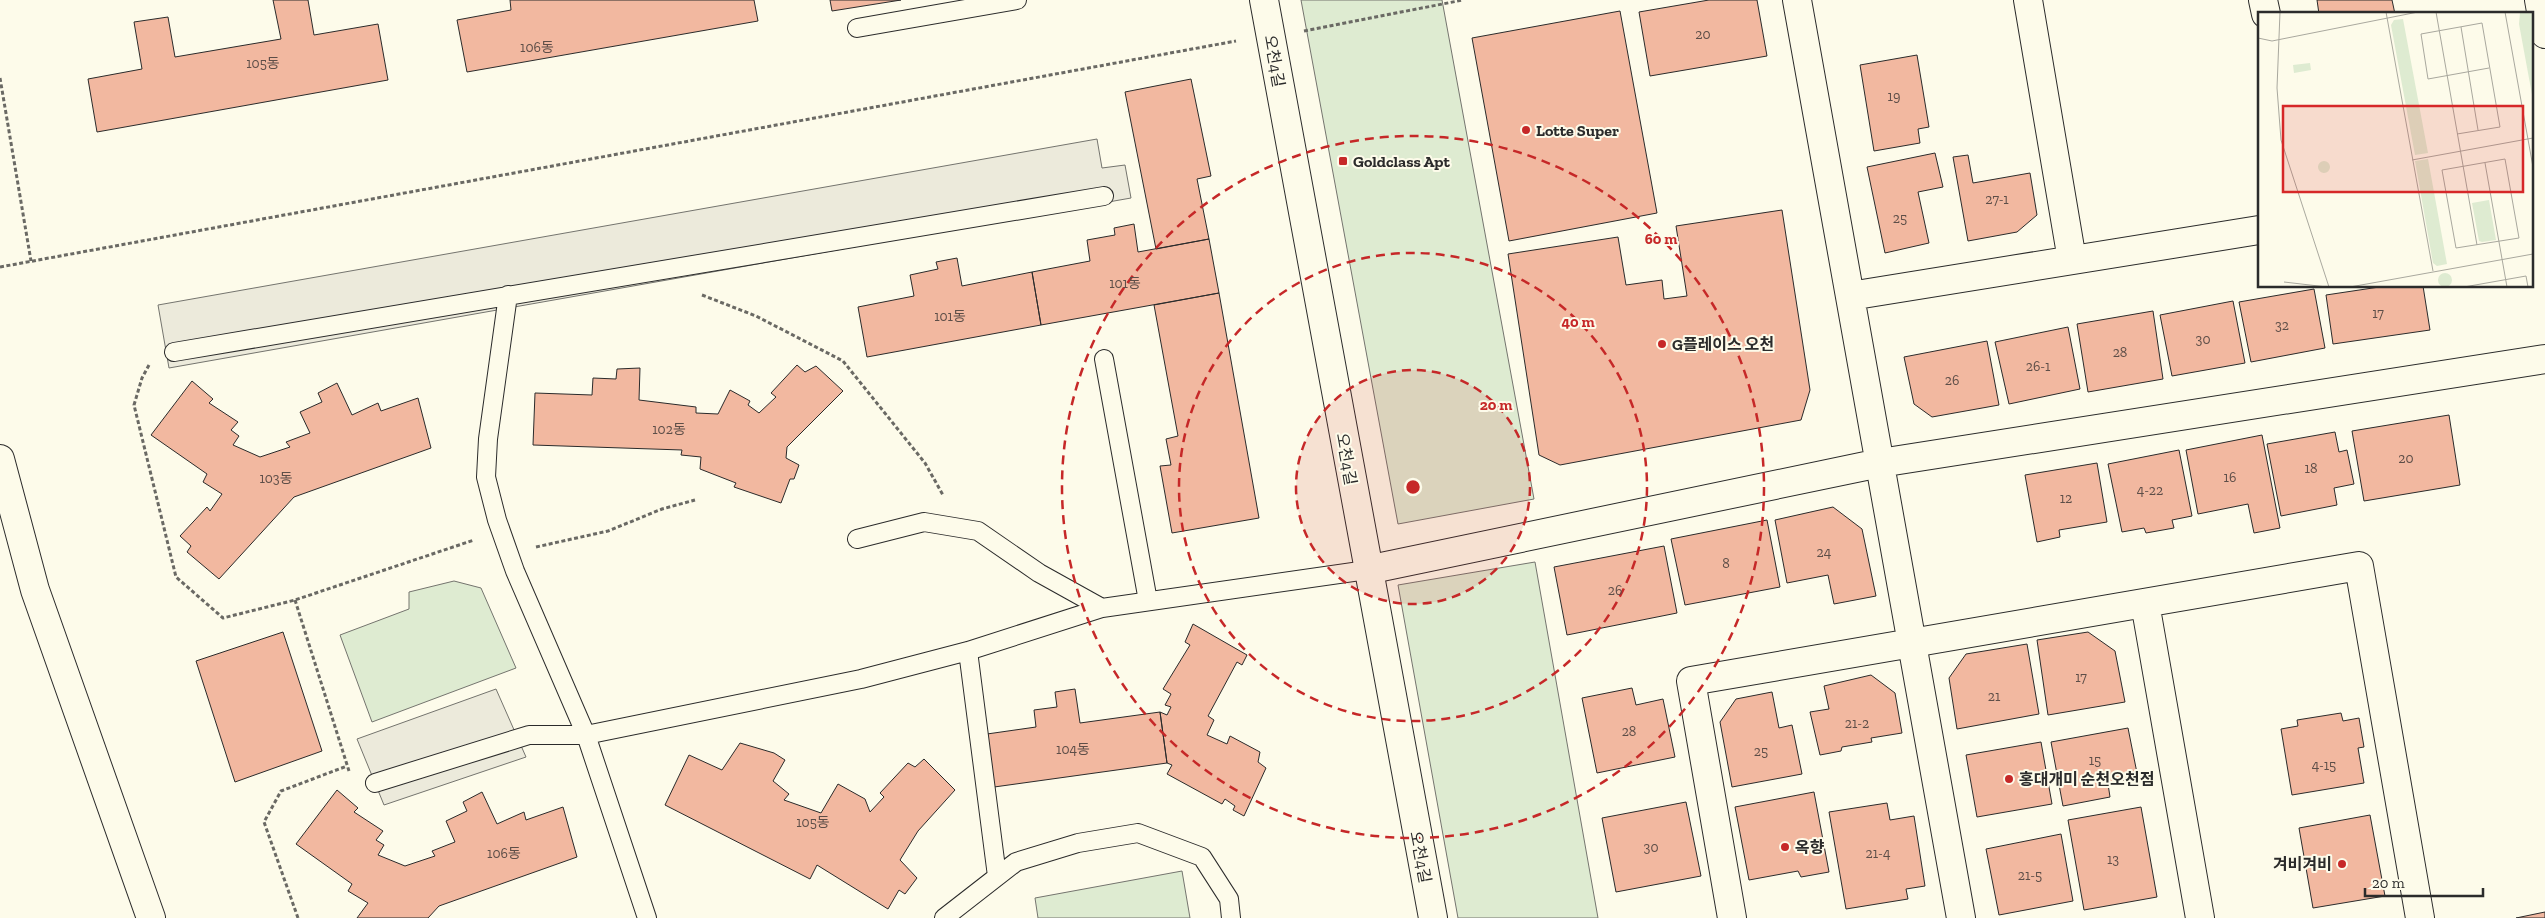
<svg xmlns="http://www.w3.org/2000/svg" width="2545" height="918" viewBox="0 0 2545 918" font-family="'Zilla Slab','Noto Sans KR',serif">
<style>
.green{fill:#deebd1;stroke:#74746e}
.parking{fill:#eceadb;stroke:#74746e}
.building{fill:#f2b8a0;stroke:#2b2b2b}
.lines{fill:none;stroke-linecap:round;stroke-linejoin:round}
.service-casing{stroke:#2b2b2b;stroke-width:20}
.minor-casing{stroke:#2b2b2b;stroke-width:30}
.tertiary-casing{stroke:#2b2b2b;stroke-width:30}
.secondary-casing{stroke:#2b2b2b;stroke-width:30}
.path{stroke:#6a6964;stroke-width:3;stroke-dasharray:4 2.5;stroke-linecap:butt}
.service{stroke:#fdfbea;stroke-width:18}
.minor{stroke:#fdfbea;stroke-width:28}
.tertiary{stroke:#fdfbea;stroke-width:28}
.secondary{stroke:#fdfbea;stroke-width:28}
.ring{fill:none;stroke:#c62828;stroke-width:2.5;stroke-dasharray:9 6}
.poi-dot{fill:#c62828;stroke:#fdfbea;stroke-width:2}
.labels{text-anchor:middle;stroke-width:4;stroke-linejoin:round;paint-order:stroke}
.number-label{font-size:14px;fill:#5d4e48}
.street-label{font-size:16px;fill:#2b2b2b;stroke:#fdfbea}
.poi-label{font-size:16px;font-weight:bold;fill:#2b2b2b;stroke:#fdfbea;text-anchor:start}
.inset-road{fill:none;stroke:#a9a89e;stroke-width:1}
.view{fill:#d62828;fill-opacity:0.15;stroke:#d62828;stroke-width:2.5}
.inset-edge{fill:none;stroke:#2b2b2b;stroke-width:2.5}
.centre{fill:#c62828;stroke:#fdfbea;stroke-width:2.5}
.ring-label{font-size:15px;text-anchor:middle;font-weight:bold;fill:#c62828;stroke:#fdfbea;stroke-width:4;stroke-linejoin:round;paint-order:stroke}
</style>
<rect width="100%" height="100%" fill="#fdfbea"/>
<!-- green -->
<path class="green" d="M1301,0H1442L1534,499L1398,524Z
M1535,562L1598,918H1458L1398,585Z
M454,581L481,588L516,668L372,722L340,635L409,609V592Z
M1182,871L1190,918H1038L1035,898Z"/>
<!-- parking -->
<path class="parking" d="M1097,139L1102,168L1125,165L1131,198L169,368L158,305Z
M496,689L526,757L384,805L357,739Z"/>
<!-- building -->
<path class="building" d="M273,0H308L314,35L378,24L388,80L97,132L88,79L142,69L134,22L168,17L175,57L281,39Z
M510,0H754L758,21L467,72L457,20L511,10Z
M830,0H901L832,11Z
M1709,0H1757L1767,56L1650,76L1639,12Z
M2317,0H2392L2395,14H2319Z
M1620,11L1657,213L1509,241L1472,38Z
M1917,55L1929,127L1918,129L1920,143L1874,151L1860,65Z
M1191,79L1211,176L1197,179L1209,239L1156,249L1125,92Z
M1935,153L1943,187L1918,192L1929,243L1885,253L1867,167Z
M1968,155L1973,183L2030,173L2037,215L2017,232L1968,241L1953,157Z
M1782,210L1810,390L1801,420L1560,465L1539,455L1508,254L1618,237L1626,285L1662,280L1664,299L1687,296L1676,226Z
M1134,224L1138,252L1209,239L1219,293L1041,325L1032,272L1090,261L1087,240L1115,235L1114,228Z
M957,258L962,286L1032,272L1041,325L867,357L858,307L914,296L910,275L938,269L936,262Z
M2386,286H2423L2430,330L2333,344L2326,295Z
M2314,289L2325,348L2251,362L2239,302Z
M1219,293L1259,518L1172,533L1160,466L1171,465L1166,439L1178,436L1154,305Z
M2233,301L2245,363L2172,376L2160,315Z
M2153,311L2163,379L2088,392L2077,324Z
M2068,327L2080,389L2009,404L1995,342Z
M1987,341L1999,405L1932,417L1914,404L1904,357Z
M797,365L805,372L816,366L843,391L787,447L786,458L799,465L794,479H790L781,503L734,487L736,483L700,469L701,457L681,455L682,450L533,445L535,393L592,395L593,378L616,379L617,369L640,368L639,400L696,407V413L718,414L730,390L750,401L748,405L759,413L776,397L771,393Z
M192,381L213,399L209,403L238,422L231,430L239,436L233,445L260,457L290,447L286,442L310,433L300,412L322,402L318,393L337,383L352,415L378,403L381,411L418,398L431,448L294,497L219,579L187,552L191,546L180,536L207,507L210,511L222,494L203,482L207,474L151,435Z
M2449,415L2460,485L2364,501L2352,431Z
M2335,432L2339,452L2347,450L2354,484L2334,488L2337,505L2281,516L2267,444Z
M2262,435L2280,528L2254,533L2248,504L2198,514L2186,450Z
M2179,450L2192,516L2172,520L2174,528L2146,533L2144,528L2122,532L2108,464Z
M2097,463L2107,522L2059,530L2060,537L2037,542L2025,475Z
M1833,507L1862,529L1876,596L1834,604L1828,575L1787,583L1775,520Z
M1767,520L1780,587L1685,605L1671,539Z
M1664,546L1677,613L1567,635L1554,567Z
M1193,624L1247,655L1242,665L1237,662L1208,716L1214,720L1207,735L1227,744L1230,736L1260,752L1258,762L1266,768L1244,816L1233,810L1235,806L1225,799L1222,804L1167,774L1172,765L1167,763L1160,712L1167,715L1171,707L1165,705L1171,694L1163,689L1190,645L1185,642Z
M283,632L322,751L235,782L196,661Z
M2088,632L2115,651L2125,702L2048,715L2037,640Z
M2027,644L2039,714L1957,729L1949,678L1966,654Z
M1871,675L1895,693L1902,733L1871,738L1872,742L1842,747L1841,751L1820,755L1810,712L1829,709L1824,686Z
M1632,688L1636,705L1663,699L1675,757L1597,773L1582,698Z
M1075,689L1080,723L1160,712L1167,763L987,788L980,735L1036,727L1034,710L1057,707L1055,692Z
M1772,692L1779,728L1792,725L1802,774L1732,787L1720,722L1736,699Z
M2341,713L2343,721L2359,718L2364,747L2358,748L2364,783L2292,795L2281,729L2298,726L2297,720Z
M2128,728L2138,778L2108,784L2110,797L2063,806L2051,742Z
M2041,742L2052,804L1977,817L1966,755Z
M740,743L774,753L785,760L773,781L789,794L784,800L821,813L838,784L865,799L870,812L884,797L880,793L908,763L915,767L924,759L955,790L918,831L900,860L917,878L905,894L899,890L888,909L817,865L810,879L665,805L689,755L722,770Z
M337,790L358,808L354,812L383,831L376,840L384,845L378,855L405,866L435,856L432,851L455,842L446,821L467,811L463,802L482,792L497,824L524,812L526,820L563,807L577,857L439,906L428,918H357L368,903L348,891L352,884L296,844Z
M1814,792L1829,872L1801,877L1798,871L1749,880L1735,807Z
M1686,802L1701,876L1616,892L1602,818Z
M1887,803L1890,820L1914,816L1925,886L1906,889L1908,899L1846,909L1829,812Z
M2141,807L2157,897L2084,910L2068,820Z
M2370,815L2385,896L2313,908L2299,828Z
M2061,834L2073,901L1999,915L1986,849Z
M2545,912V918H2516Z"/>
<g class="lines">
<defs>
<path id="service" d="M857,28L1017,0
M174,352L1104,196
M1104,359L1148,601
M857,539L924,522L978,531L1039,573L1102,608
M968,651L997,876
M375,783L529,735H586L515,571L497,520L486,477L488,439L508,295
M647,918L586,735L861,679L968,651L1102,608L1367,570
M944,918L1016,862L1078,843L1138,833L1202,857L1229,899L1231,918"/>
<path id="minor" d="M1797,0L1961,918
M2028,0L2072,260
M2263,0L2266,14
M1850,296L2259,230
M0,459L35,590L151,918
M1367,570L1880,463L2545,359
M2145,603L2200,918
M1732,918L1691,681L2359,566L2420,918"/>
<path id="tertiary" d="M1264,0L1433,918"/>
<path id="secondary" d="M2539,0L2545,34"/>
</defs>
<!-- service casing -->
<use href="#service" class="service-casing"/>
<!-- minor casing -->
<use href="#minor" class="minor-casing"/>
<!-- tertiary casing -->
<use href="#tertiary" class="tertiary-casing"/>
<!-- secondary casing -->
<use href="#secondary" class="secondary-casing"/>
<!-- path -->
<path class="path" d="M1304,31L1463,0
M0,78L31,261
M0,267L1236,41
M702,295L756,316L843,361L925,463L943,495
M149,365L142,378L134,405L176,577L223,618L295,600L474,540
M536,547L608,531L662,509L695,500
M295,600L349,771
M298,918L264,822L281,791L347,766"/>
<!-- service -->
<use href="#service" class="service"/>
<!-- minor -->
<use href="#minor" class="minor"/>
<!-- tertiary -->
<use href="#tertiary" class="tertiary"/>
<!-- secondary -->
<use href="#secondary" class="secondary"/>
</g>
<!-- distance rings -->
<circle cx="1413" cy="487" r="117" fill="#c62828" fill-opacity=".12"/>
<g class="ring">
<circle cx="1413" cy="487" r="117"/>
<circle cx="1413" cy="487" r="234"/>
<circle cx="1413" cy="487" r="351"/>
</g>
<!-- markers -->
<g class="poi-dot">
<circle cx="1526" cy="130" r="5"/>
<rect x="1338" y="156" width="10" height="10" rx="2.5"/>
<circle cx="1662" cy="344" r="5"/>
<circle cx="2009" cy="779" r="5"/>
<circle cx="1785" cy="847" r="5"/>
<circle cx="2342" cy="864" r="5"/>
</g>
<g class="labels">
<!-- number labels -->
<g class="number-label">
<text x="1703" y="39">20</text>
<text x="537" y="52">106동</text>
<text x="263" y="68">105동</text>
<text x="1894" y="101">19</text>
<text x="1997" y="204">27-1</text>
<text x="1900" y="223">25</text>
<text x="1125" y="288">101동</text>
<text x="2378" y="318">17</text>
<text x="950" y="321">101동</text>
<text x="2282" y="330">32</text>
<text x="2203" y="344">30</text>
<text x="2120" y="357">28</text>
<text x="2038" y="371">26-1</text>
<text x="1952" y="385">26</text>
<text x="669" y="434">102동</text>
<text x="2406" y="463">20</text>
<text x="2311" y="473">18</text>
<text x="2230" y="482">16</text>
<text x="276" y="483">103동</text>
<text x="2150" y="495">4-22</text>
<text x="2066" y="503">12</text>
<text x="1824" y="557">24</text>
<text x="1726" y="568">8</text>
<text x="1615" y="595">26</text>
<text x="2081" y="682">17</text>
<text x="1994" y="701">21</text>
<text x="1857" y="728">21-2</text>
<text x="1629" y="736">28</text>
<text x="1073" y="754">104동</text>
<text x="1761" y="756">25</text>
<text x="2095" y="765">15</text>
<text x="2324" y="770">4-15</text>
<text x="813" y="827">105동</text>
<text x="1651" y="852">30</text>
<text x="504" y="858">106동</text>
<text x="1878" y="858">21-4</text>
<text x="2113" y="864">13</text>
<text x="2030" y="880">21-5</text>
</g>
<!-- street labels -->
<g class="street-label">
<text transform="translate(1275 61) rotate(80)" y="6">오천4길</text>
<text transform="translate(1347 459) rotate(80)" y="6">오천4길</text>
<text transform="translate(1421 857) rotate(79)" y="6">오천4길</text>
</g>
<!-- poi labels -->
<g class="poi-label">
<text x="1536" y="136">Lotte Super</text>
<text x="1353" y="167">Goldclass Apt</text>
<text x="1672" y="350">G플레이스 오천</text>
<text x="2019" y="785">홍대개미 순천오천점</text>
<text x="1795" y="853">옥향</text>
<text x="2332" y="870" text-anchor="end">겨비겨비</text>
</g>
</g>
<!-- overview -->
<g transform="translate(2258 12)">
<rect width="275" height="275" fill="#fdfbea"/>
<path d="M262,0H275V88L261,12ZM145,7L170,141L157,143L133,13L136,8ZM52,51L53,58L36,61L35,53ZM170,147L189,252L179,254L175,251L157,149ZM60 155a6 6 0 1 1 12 0a6 6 0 1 1-12 0ZM231,188L238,228L224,230L221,229L214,191ZM180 268a7 7 0 1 1 14 0a7 7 0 1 1-14 0Z" fill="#deebd1"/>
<path class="inset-road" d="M22,0L19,76L23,128L71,275M128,0L175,259M178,0L219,233M247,0L275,155M203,15L220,118M0,26L14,29L160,0M199,122L242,115L224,11L163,22L170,67L231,56M247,147L261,226L198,236L184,158ZM154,148L275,126M227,151L249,275M26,270L69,275M92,275L275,242M206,275L268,264L270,275"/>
<path class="view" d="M25,94H265V180H25Z"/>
<rect width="275" height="275" class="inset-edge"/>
</g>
<circle cx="1413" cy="487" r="8" class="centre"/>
<g class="ring-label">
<text x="1661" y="244">60 m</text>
<text x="1578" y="327">40 m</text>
<text x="1496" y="410">20 m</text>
</g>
<!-- scale -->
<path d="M2365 888v8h118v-8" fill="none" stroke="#2b2b2b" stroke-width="2.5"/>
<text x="2372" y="888" font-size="15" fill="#2b2b2b" stroke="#fdfbea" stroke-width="4" paint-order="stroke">20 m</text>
</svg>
